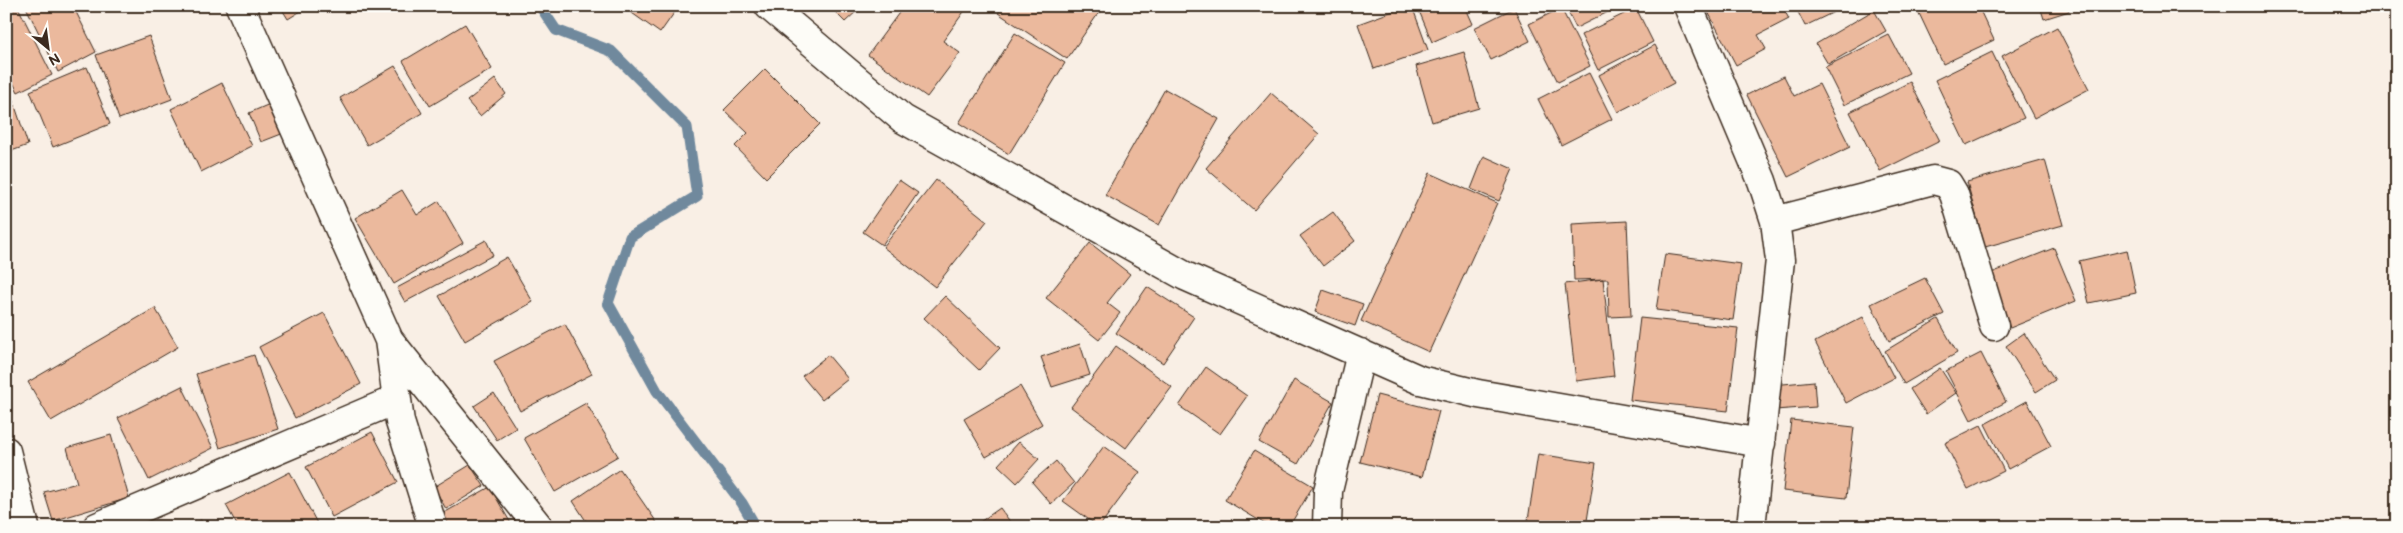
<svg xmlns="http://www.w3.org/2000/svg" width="2403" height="533" viewBox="0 0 2403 533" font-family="'Balsamiq Sans',sans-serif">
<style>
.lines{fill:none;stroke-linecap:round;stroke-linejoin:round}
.stream{stroke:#70899d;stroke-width:11}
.building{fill:#ebb99d;stroke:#3b2a1e}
.street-casing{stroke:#3b2a1e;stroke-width:31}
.street{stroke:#fdfcf7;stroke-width:28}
</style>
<rect width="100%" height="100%" fill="#f9efe5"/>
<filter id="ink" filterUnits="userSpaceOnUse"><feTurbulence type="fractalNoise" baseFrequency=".02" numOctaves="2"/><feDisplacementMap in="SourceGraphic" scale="10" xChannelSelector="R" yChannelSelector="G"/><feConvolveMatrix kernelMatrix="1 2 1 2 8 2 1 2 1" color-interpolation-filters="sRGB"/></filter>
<g filter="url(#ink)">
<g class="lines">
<!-- stream -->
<path class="stream" d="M540,6L556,30L611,51L687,127L697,196L630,237L608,303L657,391L742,503L756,527"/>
</g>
<!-- building -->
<path class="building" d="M73,6L96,52L58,72L26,7Z
M280,6H309L288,19Z
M622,6H679L660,33Z
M829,6H855L859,9L845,22Z
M904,6H968L943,41L960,53L927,97L868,55Z
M1003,6H1092L1100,11L1067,59L998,13Z
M1407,6H1412L1428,50L1374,69L1358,24Z
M1417,6H1465L1473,24L1432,42Z
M1565,6H1620L1576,28Z
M1705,6H1782L1789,19L1758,35L1766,49L1736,65Z
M1795,6H1834L1836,11L1805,26Z
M1923,6H1978L1994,40L1943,64L1917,9Z
M2040,6H2067L2069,11L2044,19Z
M18,7L52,75L18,92L6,69V13Z
M1514,8L1530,41L1491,60L1474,28Z
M1561,8L1590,66L1558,82L1529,24Z
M1636,8L1653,42L1598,70L1581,35Z
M1874,10L1886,31L1828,64L1816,44Z
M465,24L492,69L430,106L403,61Z
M2057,27L2089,89L2034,118L2002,56Z
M1015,33L1065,63L1009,154L959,123Z
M1889,35L1909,73L1844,105L1825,67Z
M149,36L172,99L119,119L96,55Z
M1655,45L1674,83L1618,112L1599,75Z
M1464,52L1479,108L1432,122L1416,66Z
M1992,52L2024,118L1966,145L1935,80Z
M395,66L422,113L367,145L340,98Z
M87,67L110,124L53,147L30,91Z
M765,69L820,124L766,178L735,146L748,133L724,110Z
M1589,73L1612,119L1561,145L1538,99Z
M1784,76L1794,96L1819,84L1850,147L1788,177L1747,95Z
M495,79L506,94L480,116L467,101Z
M1910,82L1940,141L1880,171L1850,112Z
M222,83L252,146L201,172L171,109Z
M1165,89L1219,119L1159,225L1105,195Z
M1271,93L1319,134L1254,210L1206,168Z
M12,97L28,145L6,153V99Z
M272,103L284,133L261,142L249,113Z
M1484,156L1513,169L1499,201L1471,189Z
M2045,160L2063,225L1985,247L1967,182Z
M1430,173L1497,203L1429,352L1361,321Z
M899,180L918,193L882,245L863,232Z
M936,180L987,221L935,287L883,247Z
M402,190L417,215L439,201L463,243L394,284L355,218Z
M1333,212L1355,241L1323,266L1300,236Z
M1627,221L1631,316L1609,317L1608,279L1574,280L1572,224Z
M486,240L493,255L405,302L397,288Z
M1090,243L1130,274L1107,303L1120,313L1099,340L1046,298Z
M2054,248L2076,301L2010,328L1989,274Z
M2127,250L2136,293L2089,303L2079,261Z
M1665,254L1741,264L1733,320L1656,310Z
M507,257L533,302L465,341L439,296Z
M1925,278L1944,314L1889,341L1871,304Z
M1603,279L1614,376L1576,381L1565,284Z
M1147,287L1194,317L1163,363L1116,333Z
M1323,290L1363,304L1355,326L1315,312Z
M945,296L1000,348L979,370L924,318Z
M155,308L178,347L51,421L28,382Z
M324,313L361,384L295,418L259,347Z
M1863,317L1894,378L1846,403L1815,342Z
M1640,318L1738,328L1728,411L1630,400Z
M1938,319L1957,353L1904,384L1885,351Z
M565,324L592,374L520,411L494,361Z
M2024,333L2055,380L2036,392L2006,346Z
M1080,344L1090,375L1052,387L1041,357Z
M1116,346L1172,387L1126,448L1071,407Z
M1981,353L2006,402L1971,420L1946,371Z
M254,355L278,429L220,448L196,374Z
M828,355L848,379L822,400L802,376Z
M1206,367L1247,396L1220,434L1179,406Z
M1940,368L1956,393L1926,414L1910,389Z
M1294,380L1333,402L1298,464L1259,442Z
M1814,381L1816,407L1775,410L1773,385Z
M182,386L213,448L149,480L118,418Z
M1020,386L1042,424L986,457L964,419Z
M494,393L516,428L497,440L474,406Z
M1377,395L1439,411L1422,477L1360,462Z
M2027,401L2051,446L2008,469L1985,424Z
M586,403L618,456L555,492L524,438Z
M1791,420L1854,427L1846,498L1783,491Z
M1981,425L2004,471L1968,489L1945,443Z
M372,432L398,482L332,517L306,467Z
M111,435L129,498L53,521L44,492L77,483L67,448Z
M1019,442L1039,459L1017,483L998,465Z
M1104,446L1140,472L1099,527L1063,501Z
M1254,451L1313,486L1289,527H1270L1225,500Z
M1538,454L1596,463L1586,527H1527Z
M1056,461L1074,483L1051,504L1032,482Z
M470,465L484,486L446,509L434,487Z
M620,469L660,527H590L573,501Z
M290,472L319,527H238L226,505Z
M490,487L513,527H449L442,514Z
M1000,508L1014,527H979L977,524Z
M201,520L204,527H188Z
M1442,524H1495V527H1442Z"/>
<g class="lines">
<defs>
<path id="street" d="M240,6L389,340L539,527
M769,6L903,119L1185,276L1420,380L1478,394L1761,443
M1688,6L1762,181L1775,221L1780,260L1751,527
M1775,221L1933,180L1948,184L1954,194L1994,326
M389,340L400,422L433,527
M6,451L25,527
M97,527L397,399
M1327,527L1328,491L1361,353"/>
</defs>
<!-- street casing -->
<use href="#street" class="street-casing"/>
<!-- street -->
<use href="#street" class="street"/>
</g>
</g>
<!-- margin -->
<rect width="2403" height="533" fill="none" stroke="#fdfcf7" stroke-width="25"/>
<rect x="12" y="12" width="2378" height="508" fill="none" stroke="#3b2a1e" stroke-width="2" filter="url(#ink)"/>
<!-- north arrow -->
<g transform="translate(48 48) rotate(151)" stroke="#fdfcf7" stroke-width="4" paint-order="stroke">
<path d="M0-4L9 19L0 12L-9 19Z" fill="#3b2a1e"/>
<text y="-8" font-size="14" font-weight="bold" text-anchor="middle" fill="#3b2a1e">N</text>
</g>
</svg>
